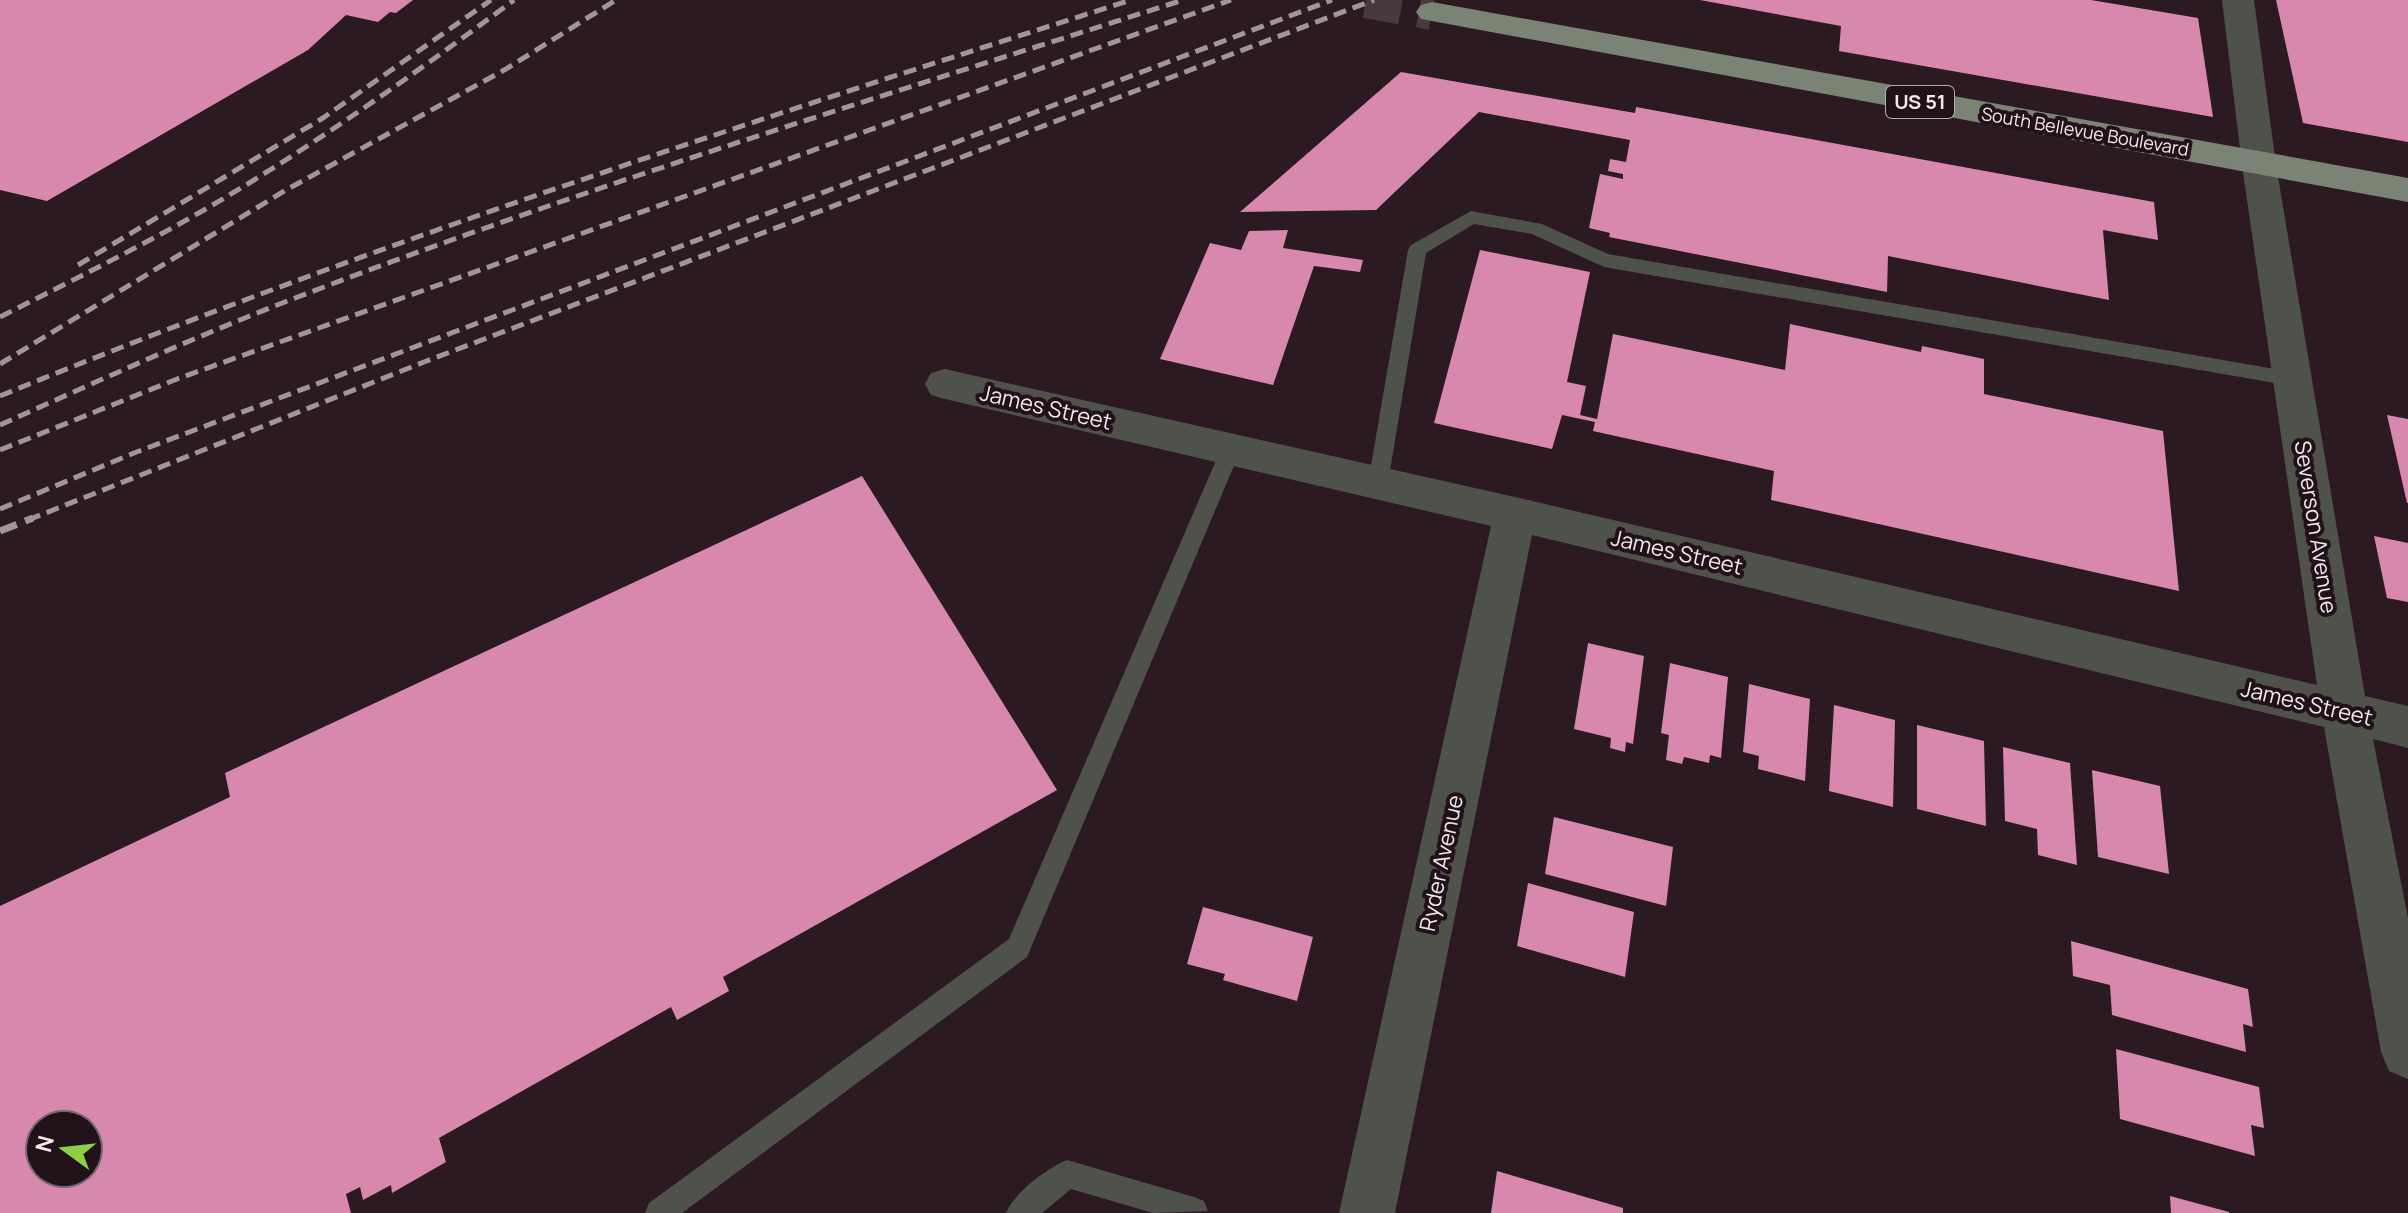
<svg xmlns="http://www.w3.org/2000/svg" width="2408" height="1213" viewBox="0 0 2408 1213" font-family="Manrope,sans-serif">
<style>
.building{fill:#d887ad;fill-rule:evenodd}
.lines{fill:none;stroke-linecap:round;stroke-linejoin:round}
.primary-tunnel{stroke:#493940;stroke-width:36;stroke-dasharray:36 18;stroke-linecap:butt}
.lane{fill:#4e524a;fill-rule:evenodd}
.street{fill:#4e524a;fill-rule:evenodd}
.primary{fill:#7a8374;fill-rule:evenodd}
.rail-far1{stroke:#a2949a;stroke-width:5;stroke-dasharray:13 7;stroke-linecap:butt}
.rail{stroke:#a2949a;stroke-width:7;stroke-dasharray:18 9;stroke-linecap:butt}
.labels{text-anchor:middle;stroke-width:8;stroke-linejoin:round;paint-order:stroke}
.far-street-label{font-size:18px;fill:#f3e7ec;stroke:#211119}
.shield{fill:#211119;stroke:#b4a7ad;stroke-width:2}
.shield-label{font-size:20px;font-weight:bold;fill:#f3e7ec}
.street-label{font-size:22px;fill:#f3e7ec;stroke:#211119}
</style>
<rect width="100%" height="100%" fill="#2b1a22"/>
<!-- building -->
<path class="building" d="M0,0H413L396,13L390,12L378,22L346,15L308,50L47,201L0,190Z
M1700,0H2091L2198,18L2213,117L1839,51L1841,26Z
M2276,0H2408V142L2303,123Z
M1401,72L1635,113L1636,107L2154,202L2158,240L2103,230L2109,300L1888,256L1887,292L1609,237L1610,233L1589,228L1600,174L1623,179V174L1608,171L1610,159L1626,162L1630,140L1479,112L1376,210L1240,212Z
M1288,230L1283,248L1363,260L1360,272L1314,266L1273,385L1160,359L1210,243L1241,250L1249,231Z
M1480,250L1590,272L1567,382L1586,386L1580,415L1597,419L1613,334L1785,370L1790,324L1921,352L1922,346L1984,359V394L2163,431L2179,591L1771,500L1774,471L1593,431L1595,422L1562,415L1552,449L1434,423Z
M2387,415L2408,419V503H2407Z
M862,476L1057,790L723,977L729,991L677,1020L671,1007L439,1138L446,1162L392,1193L391,1185L363,1200L360,1187L346,1194L351,1213H0V906L230,797L225,773ZM40,1125H88V1173H40Z
M2374,536L2408,543V602L2387,598Z
M1588,643L1644,656L1633,744L1626,742L1625,752L1610,748L1611,738L1574,729Z
M1670,663L1728,677L1721,758L1710,755L1709,763L1684,757L1682,764L1666,760L1669,735L1661,733Z
M1749,684L1810,699L1805,781L1758,769L1759,756L1743,752Z
M1834,705L1895,720L1893,807L1829,791Z
M1917,725L1984,741L1986,826L1917,809Z
M2003,747L2070,763L2077,865L2038,855L2037,829L2005,821Z
M2092,770L2160,786L2169,874L2098,857Z
M1554,817L1673,847L1666,906L1545,874Z
M1528,883L1634,912L1625,977L1517,946Z
M1203,907L1313,937L1297,1001L1223,980L1225,974L1187,964Z
M2071,941L2248,989L2253,1027L2243,1024L2246,1052L2112,1015L2110,985L2073,976Z
M2116,1049L2259,1087L2264,1128L2251,1125L2255,1156L2120,1119Z
M1497,1171L1623,1208V1213H1491Z
M2170,1196L2229,1212V1213H2171Z"/>
<g class="lines">
<!-- primary-tunnel -->
<path class="primary-tunnel" d="M1366,0L1432,12"/>
<!-- lane -->
<path class="lane" d="M1471,211L1542,224L1608,254L2293,372L2300,374L2303,379L2300,384L2293,386L1604,267L1532,234L1474,224L1426,253L1388,483L1385,489L1378,491L1371,489L1368,483L1408,250L1411,245Z
M1231,441L1238,443L1241,449L1027,957L682,1213H645L649,1203L1009,939L1221,449L1224,443Z
M1067,1160L1194,1197L1204,1201L1208,1211L1153,1213L1071,1189L1042,1213H1006C1014,1193 1047,1168 1067,1160Z"/>
<!-- street -->
<path class="street" d="M2222,0H2254L2276,165L2365,696L2408,706V748L2373,739L2408,918V1079L2389,1071L2381,1052L2324,727L1532,535L1395,1213H1339L1491,526L945,399L931,395L925,384L931,373L945,369L1515,497L2317,685L2242,165Z"/>
<!-- primary -->
<path class="primary" d="M1432,2L2408,178V202L1421,19L1416,12L1421,5Z"/>
<!-- rail-far1 -->
<path class="rail-far1" d="M78,265L323,118L491,0
M0,317C71,281 142,246 211,206C316,144 416,73 514,0
M0,364L286,190L506,69L616,0
M0,396C370,244 750,122 1131,0
M0,425C96,382 192,338 290,300C583,187 884,96 1183,0
M0,450L177,379L1231,0
M0,509L134,453L1332,0
M28,520L424,362L1374,0"/>
<!-- rail -->
<path class="rail" d="M0,531L33,518"/>
</g>
<g class="labels">
<!-- far-street labels -->
<g class="far-street-label">
<text transform="translate(2085 132) rotate(10)" y="6">South Bellevue Boulevard</text>
</g>
<!-- shield labels -->
<rect class="shield" x="1886" y="86" width="68" height="32" rx="6"/>
<g class="shield-label">
<text x="1920" y="109">US 51</text>
</g>
<!-- street labels -->
<g class="street-label">
<text transform="translate(1046 407) rotate(13)" y="8">James Street</text>
<text transform="translate(2316 527) rotate(81)" y="8">Severson Avenue</text>
<text transform="translate(1677 552) rotate(13)" y="8">James Street</text>
<text transform="translate(2307 703) rotate(13)" y="8">James Street</text>
<text transform="translate(1441 863) rotate(-78)" y="8">Ryder Avenue</text>
</g>
</g>
<!-- north arrow -->
<g transform="translate(64 1149) rotate(285)"><circle r="38" fill="#211119" stroke="#75676d" stroke-width="2"/>
<path d="M0-6L14 30L0 20L-14 30Z" fill="#8dce44"/>
<text y="-12" font-size="22" font-weight="bold" text-anchor="middle" fill="#f3e7ec">N</text>
</g>
</svg>
